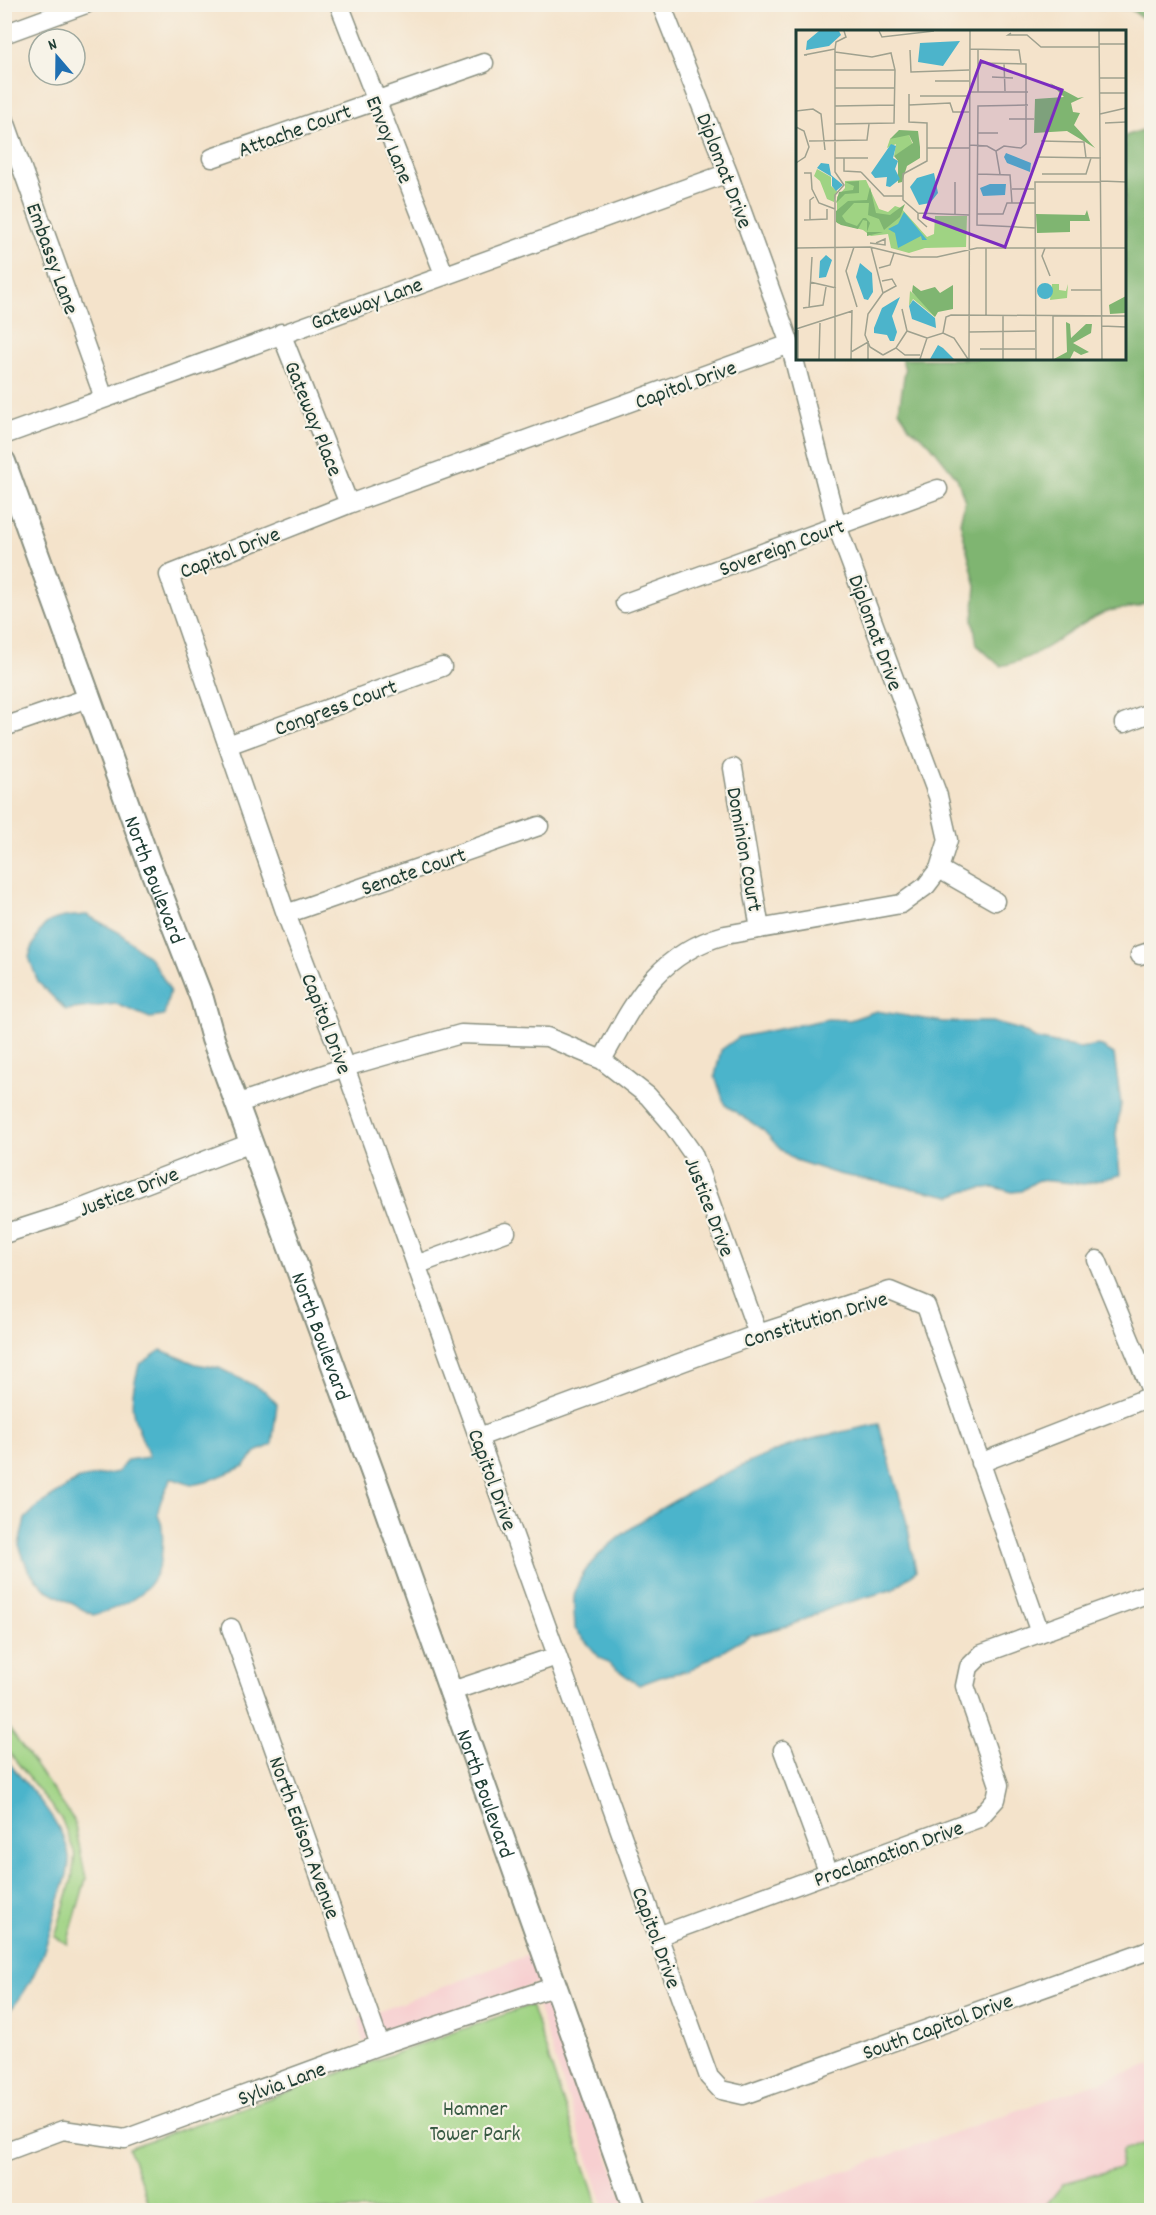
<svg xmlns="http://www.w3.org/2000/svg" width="1156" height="2215" viewBox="0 0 1156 2215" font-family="Dekko,sans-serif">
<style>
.built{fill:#f7cfd0}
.green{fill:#9fd383;stroke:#5f885c;stroke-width:1.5}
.forest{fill:#7fb571;stroke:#4f7952;stroke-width:1.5}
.water{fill:#4cb4cb;stroke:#367880;stroke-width:1.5}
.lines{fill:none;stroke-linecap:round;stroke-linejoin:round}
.minor-casing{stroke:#8a9080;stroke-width:21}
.tertiary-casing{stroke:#8a9080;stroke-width:26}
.minor{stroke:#fff;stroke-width:18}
.tertiary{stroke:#fff;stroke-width:22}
.labels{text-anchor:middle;stroke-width:4.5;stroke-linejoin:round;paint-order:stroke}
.street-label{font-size:22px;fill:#1f3d34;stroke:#f7f3e8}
.park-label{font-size:22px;fill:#395b44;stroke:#f7f3e8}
.inset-road{fill:none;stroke:#9fa18f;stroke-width:1.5}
.view{fill:#7b2cbf;fill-opacity:0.15;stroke:#7b2cbf;stroke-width:3}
.inset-edge{fill:none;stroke:#1f3d34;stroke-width:3}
</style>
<rect width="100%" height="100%" fill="#f7f3e8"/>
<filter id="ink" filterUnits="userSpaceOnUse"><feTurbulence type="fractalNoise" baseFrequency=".0167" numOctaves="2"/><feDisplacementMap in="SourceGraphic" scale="12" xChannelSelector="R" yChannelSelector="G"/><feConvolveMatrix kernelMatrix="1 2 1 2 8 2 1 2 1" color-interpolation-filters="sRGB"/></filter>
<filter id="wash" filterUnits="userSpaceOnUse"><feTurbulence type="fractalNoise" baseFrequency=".008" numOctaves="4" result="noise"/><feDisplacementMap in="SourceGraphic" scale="24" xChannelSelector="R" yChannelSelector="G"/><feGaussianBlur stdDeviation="1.35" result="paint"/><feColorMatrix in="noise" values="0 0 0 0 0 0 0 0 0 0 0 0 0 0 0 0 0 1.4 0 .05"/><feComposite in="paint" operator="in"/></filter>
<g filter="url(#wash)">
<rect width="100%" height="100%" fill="#f4e3cb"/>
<!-- built -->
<path class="built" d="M536,1952L546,1980L363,2042L359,2019L364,2017Z
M552,1996L627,2210H605L536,2002Z
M1151,2064V2099L1145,2107L1151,2142L1122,2150L1120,2168L1064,2183L1042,2210H731Z"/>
<!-- green -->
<path class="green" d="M5,1723L74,1820L86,1879L67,1944L55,1937L72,1879L75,1854L62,1820L5,1747Z
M531,2005L599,2210H151L129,2148Z
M1151,2142V2204L1134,2210H1042L1064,2183L1120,2168L1122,2150Z"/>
<!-- forest -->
<path class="forest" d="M1012,5H1151V24L1130,9Z
M1151,127V600C1135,612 1119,606 1103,613C1067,630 1040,659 1000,666L977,645L973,620L976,586L960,522L965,501L957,478L930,444L909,427L899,410L905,370L902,359L1124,358L1125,136Z"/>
<!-- water -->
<path class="water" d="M87,915L120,933L152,960L170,990L164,1016L150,1018L116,1004L66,1010L38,982L29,957C42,918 48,918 87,915Z
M876,1011L943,1022H992L1021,1030L1036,1039L1079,1048L1099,1045L1114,1054L1121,1104L1116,1134L1120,1175L1084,1184L1038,1180L1021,1191L1012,1192L994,1187L967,1190L951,1196L838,1174L795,1160L780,1149L763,1130L725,1105L715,1076L721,1050L739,1037L828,1019L850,1020Z
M161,1350L196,1364L219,1368L265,1391L277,1404L272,1445L256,1452L245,1466L206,1482L191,1485L171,1478C167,1488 158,1503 158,1513C158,1518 162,1522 162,1527C167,1580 142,1603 93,1615L45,1589L28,1570L19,1545L25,1519L39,1505L79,1479L118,1472L127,1460L149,1457C133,1413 126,1413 139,1365Z
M879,1424L907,1523L916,1571L894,1589L833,1607L791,1625L751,1635L688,1671L666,1675L639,1685L599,1657L575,1629C575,1618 572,1603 575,1592C589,1535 729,1470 781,1449C812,1437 846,1431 879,1424Z
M5,1758C25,1784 65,1823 69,1857C70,1874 60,1893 56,1910C47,1946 33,1989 5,2015Z"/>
</g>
<g filter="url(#ink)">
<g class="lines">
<defs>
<path id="minor" d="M339,4L444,274
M4,34L86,4
M4,118L104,398
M212,158L484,63
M281,333L349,504
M790,344L349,504L169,575L286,914L345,1067L709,2077L721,2090L743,2095L1152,1949
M4,435L728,173
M625,603L938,489
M1124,723L1152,712
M4,727L88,698
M228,745L442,667
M733,768L760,929
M939,869L995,901
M286,914L539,826
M1140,955L1152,951
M602,1060C634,1003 656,954 725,935L901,904L926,886L939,869L948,840L938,796L837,526L790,344L728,173L661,4
M236,1104L345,1067L461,1034L547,1037L602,1060L648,1096L672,1124L693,1154L758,1334
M4,1234L72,1212L251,1143
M1097,1260L1152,1393
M416,1265L506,1232
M479,1437L758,1334L890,1291L926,1306L1040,1633
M980,1463L1152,1396
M231,1628L380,2045
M449,1692L557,1656
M783,1750L829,1874
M658,1936L979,1818L996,1799L999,1785L965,1686L969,1667L982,1654L1152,1592
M4,2152L63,2130L125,2139L380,2045L556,1986"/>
<g id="tertiary">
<path id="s1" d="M4,462L149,863L202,999L213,1039L383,1501L635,2210"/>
</g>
</defs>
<!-- minor casing -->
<use href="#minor" class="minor-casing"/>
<!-- tertiary casing -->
<use href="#tertiary" class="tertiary-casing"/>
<!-- minor -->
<use href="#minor" class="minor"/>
<!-- tertiary -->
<use href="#tertiary" class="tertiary"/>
</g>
</g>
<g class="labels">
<!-- street labels -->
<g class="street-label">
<text transform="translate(294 129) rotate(-20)" y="8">Attache Court</text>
<text transform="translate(391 139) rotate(68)" y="8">Envoy Lane</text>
<text transform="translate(726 170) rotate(69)" y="8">Diplomat Drive</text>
<text transform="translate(54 258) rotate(70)" y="8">Embassy Lane</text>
<text transform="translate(366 302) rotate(-20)" y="8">Gateway Lane</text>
<text transform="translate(685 383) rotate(-20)" y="8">Capitol Drive</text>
<text transform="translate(315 418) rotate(68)" y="8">Gateway Place</text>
<text transform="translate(781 546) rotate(-20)" y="8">Sovereign Court</text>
<text transform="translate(229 551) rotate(-22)" y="8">Capitol Drive</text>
<text transform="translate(877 632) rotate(70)" y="8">Diplomat Drive</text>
<text transform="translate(335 706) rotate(-20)" y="8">Congress Court</text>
<text transform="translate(746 849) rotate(80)" y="8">Dominion Court</text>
<text transform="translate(413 870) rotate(-19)" y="8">Senate Court</text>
<text dy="8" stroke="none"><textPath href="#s1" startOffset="444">North Boulevard</textPath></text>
<text transform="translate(328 1023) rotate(69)" y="8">Capitol Drive</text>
<text transform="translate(128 1190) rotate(-21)" y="8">Justice Drive</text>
<text transform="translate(711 1206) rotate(69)" y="8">Justice Drive</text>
<text transform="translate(815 1318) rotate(-17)" y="8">Constitution Drive</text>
<text dy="8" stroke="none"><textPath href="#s1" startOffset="930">North Boulevard</textPath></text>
<text transform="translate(494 1479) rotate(70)" y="8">Capitol Drive</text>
<text dy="8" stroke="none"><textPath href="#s1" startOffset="1416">North Boulevard</textPath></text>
<text transform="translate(306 1837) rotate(70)" y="8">North Edison Avenue</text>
<text transform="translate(888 1852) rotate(-20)" y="8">Proclamation Drive</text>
<text transform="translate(658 1937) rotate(70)" y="8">Capitol Drive</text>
<text transform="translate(937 2025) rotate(-20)" y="8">South Capitol Drive</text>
<text transform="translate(281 2082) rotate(-20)" y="8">Sylvia Lane</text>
</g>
<!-- park labels -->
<g class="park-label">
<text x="475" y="2115">Hamner<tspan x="475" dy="25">Tower Park</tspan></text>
</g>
</g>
<!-- overview -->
<g transform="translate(796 30)">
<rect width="330" height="330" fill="#f4e3cb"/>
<path d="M102,105H113L117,115L98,126L100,114L91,118L94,109ZM21,139L35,147V156L41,161L38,172L31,169L24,151L18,146ZM70,150L83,179L92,182L99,176L105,178L131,207L138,204L139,186H171L170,217L129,218L113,223L95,218L92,204L75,206L67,200L41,193V167L49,158V151ZM256,254H263V260L270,261L272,254L271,268L254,270ZM114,261L134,278L139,287L117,269L113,276Z" fill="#9fd383"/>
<path d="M254,53L282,68L288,67L275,73L277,82L284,83L278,95L299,118L271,101L238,103L239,69L268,67ZM103,100L122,101L124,117V128L111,136L106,152L102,153V131L98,126L117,113L113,105L94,109ZM63,151V163L49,164L40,173L43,162L57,160L58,156L49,152ZM74,157L80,183L94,185L109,174L104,187L88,200L83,189L72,185L73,173H58L46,186L50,192L61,196L67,188H70L74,193L71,202H87L71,206V191L67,190L62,199L45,195L40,192V181L52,171L71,170ZM291,180L294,191H274V202L241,203L240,184L289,185ZM117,255L125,261L139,257L144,263L157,255V279L142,282L139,287L116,262ZM330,266L329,283L314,284L313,275ZM270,292L274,294L275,308L290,294H296L295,303L277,313L293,322L285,325L278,321L274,329H258L271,322Z" fill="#7fb571"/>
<path d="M23,1H43L45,5L33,16L10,20L11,11ZM164,11L147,36L122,32L124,13ZM95,114L100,116L97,128L102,131L99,139L104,149L94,157L90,156L91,147L79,148L75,143ZM210,123L235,133L234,142L211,133L208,127ZM25,133L33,134L35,145L47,155L40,161L36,156V147L21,138ZM138,143L142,163L134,173L123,175L114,157L121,148ZM194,154H210L209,165L187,166L184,158ZM108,182L131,210H126L125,206L102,218L99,203L92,199L102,194ZM30,225L36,230L30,247L23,248L24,231ZM64,233L76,243L77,262L72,270L68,269L60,247ZM241 261a8 8 0 1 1 16 0a8 8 0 1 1-16 0ZM104,267L96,286L101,302L98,311H94L91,305L78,303V298L86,278ZM117,270L139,288L140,298L116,289L113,276ZM142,315L147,318L158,329H134Z" fill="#4cb4cb"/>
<path class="inset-road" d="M83,1L86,7L138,1M303,1L306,329M215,3L212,5H231L245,17H303M303,14H330M174,19L223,20L225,33M114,20L115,42L173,40M11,25H8L39,19M182,33L230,34V114L225,118L208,116L200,121M208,33L209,61M39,40H99M196,47L217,48M304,48H330M139,51H173M39,58H98M173,62H232M182,62V19M304,63H330M113,64V92L131,93V131L107,144V170L122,183L173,185M124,66H173M113,75L154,73L157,82H173M232,75L182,76L181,195L239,198M39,76L98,75M0,81L17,79L25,84L29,120M304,84L330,78M213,89H238M309,93L330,92M39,94L98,93L99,40L95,23L76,27L39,22M0,97L8,101L13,117L9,127L0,133M181,103H202M13,111L71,110L73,94M245,111L288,112L290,128M173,115L191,116L200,121L204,144M131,118H173M241,127L305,128M39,128H72M48,128V141L65,142M65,142L88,166H107M8,143H15L16,159L23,173L39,179M182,144L214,145L216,173M246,144H290L295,128M305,151L330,152M216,159H238M122,183V189L131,197M181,184H207L211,173H239M159,185V152M8,190L31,189V179M14,190V170L18,167M74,213L89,215V209L80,213M58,217L50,241L61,277M75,217L87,263L72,284L69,305L74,317L87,325M0,218L74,217L115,227H141L181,218H330M249,218L246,226L254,246M83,238L94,235L98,223M86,251L96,249L100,256L87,263M14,252L40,258M275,260H306M7,278L27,275L30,257M13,278L16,227M106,279L111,301M190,285V218M306,296L330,297M0,299L56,281M173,302L239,301M147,303L150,287L155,285L330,286M100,318L109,325H124M184,319H239M55,322L72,312V329M87,325L100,318L111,301L131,308M2,329V300M23,329L24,293M39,329V165L48,155L39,142V19L40,12L50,7L48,1M55,329L56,280M124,329L131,308L147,303L158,308L172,329M173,329L174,1M207,329V285M240,329L239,152H305M257,329V285"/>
<path class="view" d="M185,31L266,60L209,217L128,187Z"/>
<rect width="330" height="330" class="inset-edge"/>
</g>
<!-- margin -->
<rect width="1156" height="2215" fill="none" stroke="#f7f3e8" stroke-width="24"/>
<!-- north arrow -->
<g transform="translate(57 57) rotate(340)"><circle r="28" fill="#f7f3e8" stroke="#a1aaa0" stroke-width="1.5"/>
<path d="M0-4.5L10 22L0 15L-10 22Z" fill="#1f6fb2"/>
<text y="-9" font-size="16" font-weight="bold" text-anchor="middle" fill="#1f3d34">N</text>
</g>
</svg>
